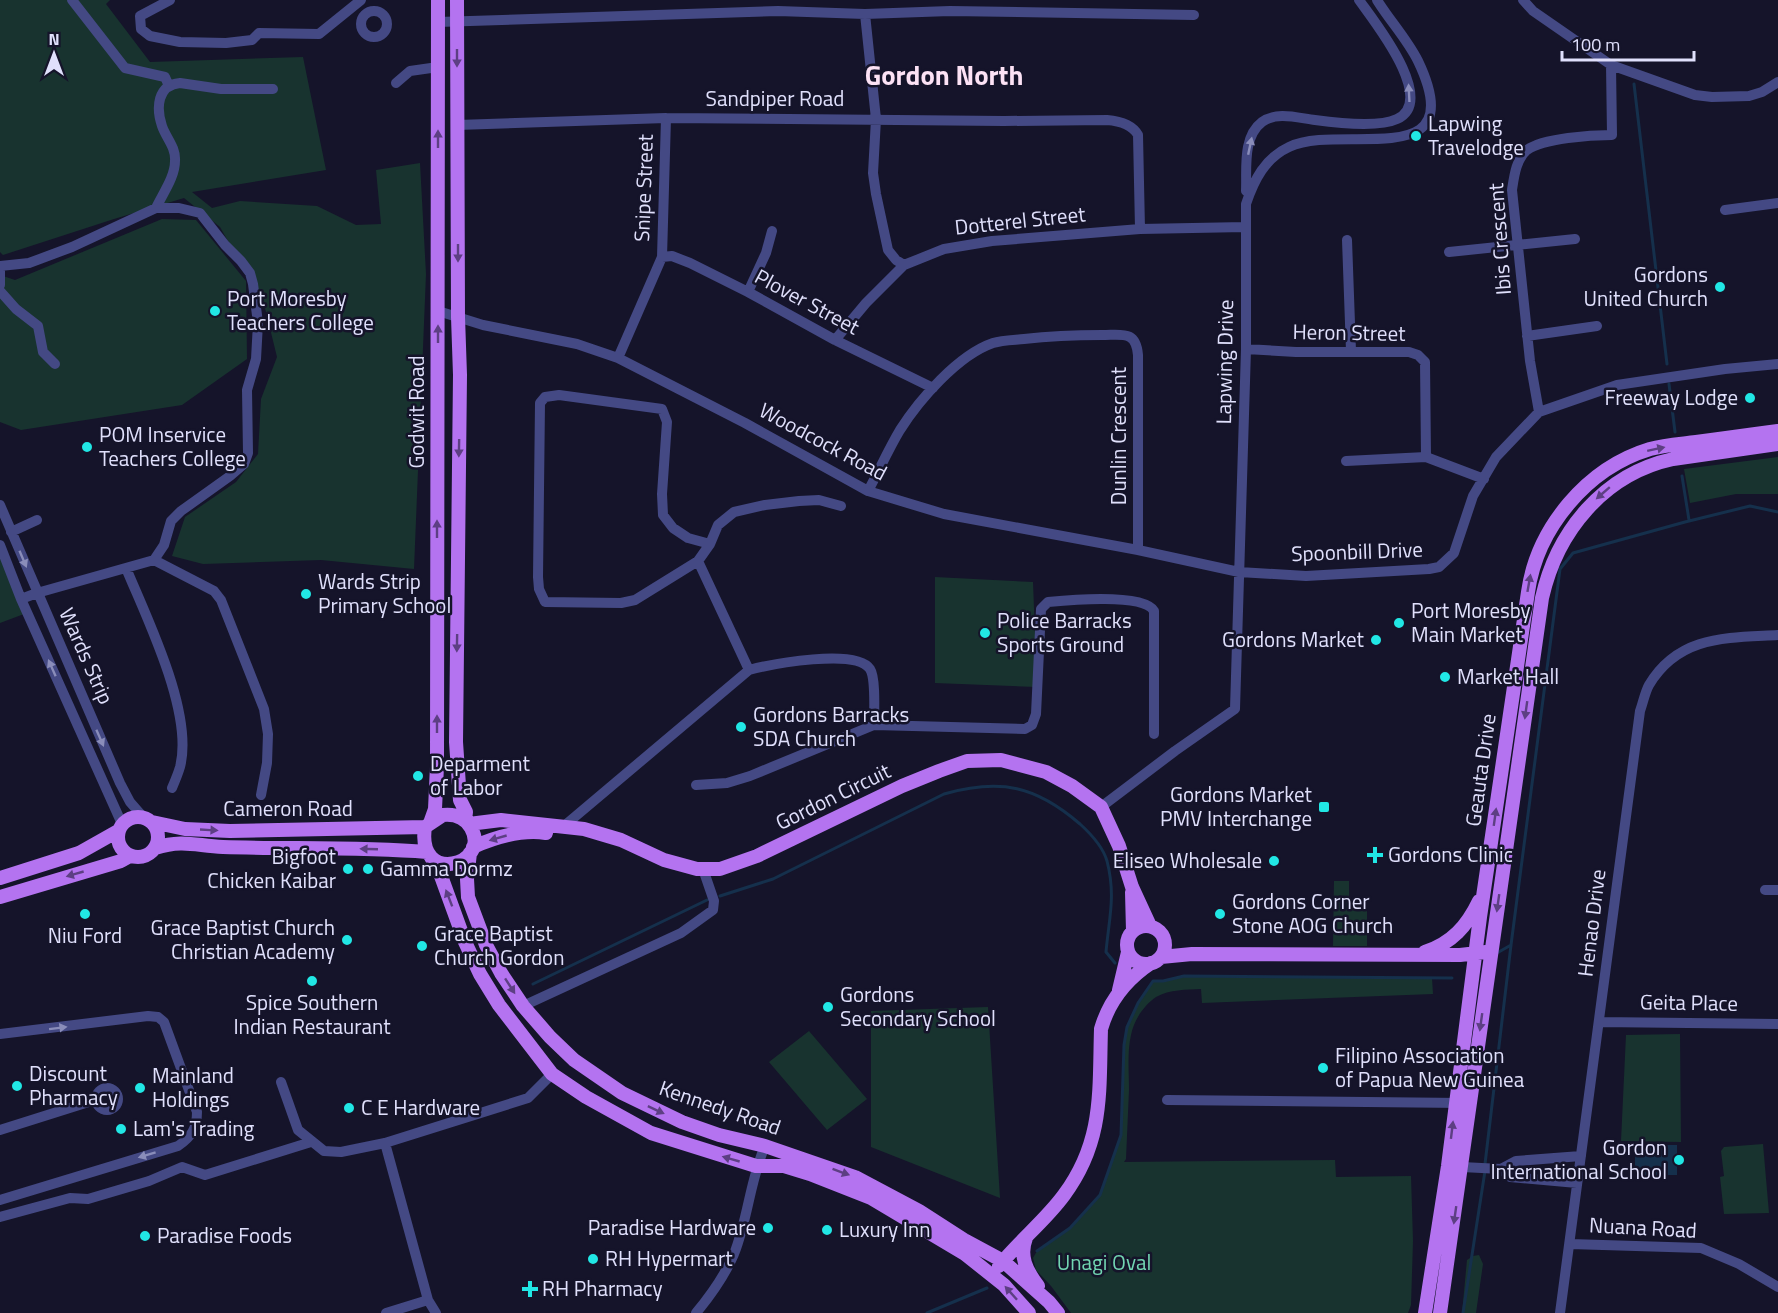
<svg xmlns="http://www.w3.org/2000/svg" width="1778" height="1313" viewBox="0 0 1778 1313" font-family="'Titillium Web',sans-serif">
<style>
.green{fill:#18332f}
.water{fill:#15304c}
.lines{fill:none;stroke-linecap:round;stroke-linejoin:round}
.stream{stroke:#15304c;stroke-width:3}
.minor{stroke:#444984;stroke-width:10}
.major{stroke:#b473f0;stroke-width:14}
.oneway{fill:#5d3f83}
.oneway2{fill:#8a8dba}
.poi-dot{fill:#21e7e5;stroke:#15142a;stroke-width:2}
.labels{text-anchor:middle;stroke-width:5;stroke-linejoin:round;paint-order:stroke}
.street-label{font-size:21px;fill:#e0e0fc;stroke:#15142a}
.poi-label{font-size:21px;fill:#e0e0fc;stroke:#15142a;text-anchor:start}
.park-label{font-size:21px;fill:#72d6b2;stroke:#15142a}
.district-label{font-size:27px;font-weight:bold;fill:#fce2f5;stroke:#15142a}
</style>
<rect width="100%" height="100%" fill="#15142a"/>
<!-- green -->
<path class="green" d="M0,0H110L106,4L150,62L303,57L326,170L192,192L212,208L240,201L317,206L356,225L381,224L376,170L420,163L426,274L414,569L321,560L203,564L172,556L185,517L236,482L258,454L261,399L277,357L264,304L220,227L184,198L114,219L3,255L0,252Z
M162,219L196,220L246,281L247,359L182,405L21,430L0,422V275L15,280Z
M1778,457V494H1736L1690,503L1684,469Z
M0,557L24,614L0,623Z
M935,577L1033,582L1037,687L935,683Z
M1334,881H1349V899H1367V946H1333Z
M1184,976L1432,978L1433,994L1202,1003L1201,989C1186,990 1170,989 1156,997C1144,1005 1134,1020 1131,1035C1127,1052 1129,1072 1129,1090C1128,1113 1127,1136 1126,1159L1124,1162L1335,1160L1336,1177L1411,1176L1413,1241L1411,1305L1408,1313H1071L1051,1286L1036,1270L1033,1258L1037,1251L1070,1228L1100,1195L1121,1135L1124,1045L1127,1027L1138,1003L1153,981H1163Z
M988,1007L1000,1198L871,1147V1011Z
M809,1031L867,1099L827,1130L769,1062Z
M1680,1034L1681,1142L1621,1141L1626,1035Z
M1763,1144L1769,1213L1724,1214L1720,1177L1724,1176L1721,1151L1724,1147Z
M1479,1255L1483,1264L1476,1313H1462L1467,1260L1473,1256Z"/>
<!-- water -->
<path class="water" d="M1635,1145H1677V1175H1635Z"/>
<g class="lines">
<!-- stream -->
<path class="stream" d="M1634,84L1667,364
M1669,384L1675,432
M1682,476L1689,520
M720,896L773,879L944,794C1001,778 1036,786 1080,824C1091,834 1103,847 1107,861C1116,896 1109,918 1106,952L1115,963
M1497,953L1511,945
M533,984L707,900
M1485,1164L1511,945L1560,569L1573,553L1685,522L1750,506L1778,512
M1037,1251L1070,1228L1100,1195L1121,1135L1124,1045L1127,1027L1138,1003L1153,981H1163L1184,976L1452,978
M927,1313L987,1288
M1463,1313L1485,1171"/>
<!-- minor -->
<path class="minor" d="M72,0L125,68L165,77L169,86
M170,0L140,16L141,29L150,36L180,42L226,43L252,40L259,33L319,34L361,0
M1523,0L1533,11L1611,65L1695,95L1712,97L1749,96L1762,92L1778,82
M361 24a13 13 0 1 1 26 0a13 13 0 1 1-26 0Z
M865,14L876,119L873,173L876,194L888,250L896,260L904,265
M438,22L778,11L865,14L950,11L1194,15
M396,83L410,71L438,67
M457,125L666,118L1004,121L1107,120C1119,121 1132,124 1138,135L1140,229
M1246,191C1247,170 1242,137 1262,122C1277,111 1298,118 1315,120C1337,123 1378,128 1397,119C1438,100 1373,20 1359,0
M156,208C163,193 175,177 175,161C176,147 166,138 162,126C156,108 157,85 180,83L221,89H273
M1725,210L1778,203
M1347,240L1351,351
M1449,252L1575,239
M662,257L672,256L690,263L748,292L835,340L933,388
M0,266L29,263L72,247L156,208H179L200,213L225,245L241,261L250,273L253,284L258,323L256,359L247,390L248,453L244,464L230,476L181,511L171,521L164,545L154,560L37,593L21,599
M0,285V267
M0,291L16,309L38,326L43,352L55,364
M748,292L766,253L772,231
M438,311L483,325L577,344L618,358L745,423L868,491L944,514L1138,550L1239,572L1306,576L1429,569L1439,567L1454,553L1473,496L1496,457L1539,412L1617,385L1725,369L1778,364
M1527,336L1597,326
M835,340L866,303L904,265L944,249L992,241L1140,229L1245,227
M1246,349L1296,352H1409L1418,355L1425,362L1426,457
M618,358L662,257L666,118
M1539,412L1530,361L1512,190C1514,177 1516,159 1527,150C1543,138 1592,135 1612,135L1611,65
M1346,461L1426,457L1484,479
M868,491C879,471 888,450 900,430C919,400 958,355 993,343C1002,340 1014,340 1024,339C1050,336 1076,335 1102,335C1122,335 1136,330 1138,355V550
M0,505L120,783L130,802L144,818
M11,532L37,520
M0,545L21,599L122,824
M154,560L214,591L221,600L264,709L268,734L267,763L261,795
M698,561L635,600L621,603L545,602L539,589L538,577L540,403L545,397L559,395L662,409L667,422L662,494L663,515L673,528L688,538L710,544
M126,568C147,619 194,713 180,767C178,774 175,781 172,788
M749,670L698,561L710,544L718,525L734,512L765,505L799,501L819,500L841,506
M696,785L727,783L750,776L874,725L1025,729L1032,725L1036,714L1041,609L1048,602C1069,600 1144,593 1154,611V734
M1101,807L1175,751L1235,709L1246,349V204C1254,180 1265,158 1289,147C1341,122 1473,176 1418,61C1407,39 1390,21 1377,0
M564,826L749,670C772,664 856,648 870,669C876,678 874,713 874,725
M1765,890H1778
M523,1006L681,933L713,910L714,901L703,869
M1599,1022L1778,1024
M0,1034L148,1016L158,1017L164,1022L197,1112C197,1129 191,1137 178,1146L0,1200
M281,1082L298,1130L324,1151L341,1152L385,1143L528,1098L552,1074
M96 1099a11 11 0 1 1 22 0a11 11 0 1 1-22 0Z
M1167,1100L1463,1103
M0,1130L95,1100
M385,1143L428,1300L436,1313
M1462,1167L1501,1169L1510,1177L1577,1183
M1501,1169L1516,1161L1581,1156
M0,1217L70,1198L88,1199L149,1181L182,1167L205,1175L311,1142
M1570,1244L1701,1248L1739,1264L1778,1287
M386,1313L428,1300
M696,1313C711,1295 725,1275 734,1254C748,1219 750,1180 765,1146
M1560,1313L1640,711C1643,703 1645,692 1649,685C1679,635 1727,638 1778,635"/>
<!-- major -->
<path class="major" d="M457,0L458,317L460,375L456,742L460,800L466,812L465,820
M443,815C454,814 465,817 471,828C492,865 416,886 425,827Z
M118 837a20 20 0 1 1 40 0a20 20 0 1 1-40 0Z
M152,822L185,829L230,831L425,827
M430,823L435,809L437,766L438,0
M469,824L501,820L584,829L621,840L664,860L697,869H720L757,856L902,786L939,771L967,761L1001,760L1046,772L1072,786L1101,807L1119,846L1132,887L1150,926
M473,847C496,837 521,829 546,833
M155,848C184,839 196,846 223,847C291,849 359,847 427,852
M470,853L467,879L468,897L486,945L501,973L523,1006L550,1037L574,1060L622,1093L682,1122L719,1135L765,1146L855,1177L919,1211L964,1240L1003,1261L1049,1302L1058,1313
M431,857L441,876L465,942L480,974L499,1005L552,1074L586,1097L651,1133L756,1166H784L810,1174L871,1198L965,1254L1004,1285L1029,1313
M0,878L79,853L118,831
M1132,892L1133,931
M0,897L121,861L130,856
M1127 945a19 19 0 1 1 38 0a19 19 0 1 1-38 0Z
M1425,952C1452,943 1467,926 1479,901
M1161,957L1192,954L1460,955L1486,952
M1119,990L1128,952
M1026,1238C1019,1256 1026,1270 1038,1286
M999,1266C1019,1241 1045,1221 1064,1195C1104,1141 1099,1092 1101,1029C1109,1001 1127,979 1151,963
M1425,1313L1448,1166L1480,917L1528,592C1537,528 1587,468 1650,449C1665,445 1681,444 1696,442C1723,438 1751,435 1778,431
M1440,1313L1542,598C1557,531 1604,474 1673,459L1778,444"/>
</g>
<!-- one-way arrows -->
<defs><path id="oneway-solid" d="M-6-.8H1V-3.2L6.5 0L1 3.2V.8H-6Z" transform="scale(1.5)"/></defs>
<g class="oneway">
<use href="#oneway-solid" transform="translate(457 58) rotate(90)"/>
<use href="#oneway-solid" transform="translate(438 139) rotate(-90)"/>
<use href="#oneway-solid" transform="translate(458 253) rotate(90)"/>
<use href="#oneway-solid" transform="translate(438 334) rotate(-90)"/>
<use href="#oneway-solid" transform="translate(459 448) rotate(91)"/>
<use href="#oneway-solid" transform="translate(1656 449) rotate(-12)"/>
<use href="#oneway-solid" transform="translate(1603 493) rotate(139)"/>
<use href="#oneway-solid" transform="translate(437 529) rotate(-90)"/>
<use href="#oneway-solid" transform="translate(1529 583) rotate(-80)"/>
<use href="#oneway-solid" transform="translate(457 643) rotate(91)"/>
<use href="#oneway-solid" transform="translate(1526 710) rotate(98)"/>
<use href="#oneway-solid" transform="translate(437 724) rotate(-90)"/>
<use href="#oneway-solid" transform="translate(1495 817) rotate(-82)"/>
<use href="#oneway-solid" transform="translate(209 830) rotate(3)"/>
<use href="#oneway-solid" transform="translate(498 838) rotate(164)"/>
<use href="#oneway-solid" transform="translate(369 849) rotate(-178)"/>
<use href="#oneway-solid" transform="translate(75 874) rotate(164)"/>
<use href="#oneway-solid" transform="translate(449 898) rotate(-111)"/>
<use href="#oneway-solid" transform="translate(1498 903) rotate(98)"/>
<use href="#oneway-solid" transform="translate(510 986) rotate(57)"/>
<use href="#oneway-solid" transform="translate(1481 1022) rotate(98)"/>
<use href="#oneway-solid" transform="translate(656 1110) rotate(25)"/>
<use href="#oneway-solid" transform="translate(1452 1130) rotate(-83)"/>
<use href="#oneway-solid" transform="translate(731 1159) rotate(-164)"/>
<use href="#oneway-solid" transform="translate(841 1172) rotate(20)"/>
<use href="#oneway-solid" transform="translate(1455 1215) rotate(98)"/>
<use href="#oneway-solid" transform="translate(1011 1293) rotate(-132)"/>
</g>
<g class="oneway2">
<use href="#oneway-solid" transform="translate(1409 93) rotate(-93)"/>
<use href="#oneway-solid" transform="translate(1250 146) rotate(-78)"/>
<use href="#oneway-solid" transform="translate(23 559) rotate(67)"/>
<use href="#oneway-solid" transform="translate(52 668) rotate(-114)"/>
<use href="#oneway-solid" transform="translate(100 738) rotate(66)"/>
<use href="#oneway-solid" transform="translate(58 1028) rotate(-7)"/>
<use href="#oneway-solid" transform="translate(147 1155) rotate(163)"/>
</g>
<!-- markers -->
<g class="poi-dot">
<circle cx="1416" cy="136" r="6"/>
<circle cx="1720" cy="287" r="6"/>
<circle cx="215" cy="311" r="6"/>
<circle cx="1750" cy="398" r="6"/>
<circle cx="87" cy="447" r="6"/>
<circle cx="306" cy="594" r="6"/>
<circle cx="1399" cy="623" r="6"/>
<circle cx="985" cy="633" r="6"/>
<circle cx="1376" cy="640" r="6"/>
<circle cx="1445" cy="677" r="6"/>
<circle cx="741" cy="727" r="6"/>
<circle cx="418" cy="776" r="6"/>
<rect x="1318" y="801" width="12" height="12" rx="3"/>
<path d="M1372 846h6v6h6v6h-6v6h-6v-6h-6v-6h6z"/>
<circle cx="1274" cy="861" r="6"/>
<circle cx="348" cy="869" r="6"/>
<circle cx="368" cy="869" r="6"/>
<circle cx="85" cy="914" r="6"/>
<circle cx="1220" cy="914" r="6"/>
<circle cx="347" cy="940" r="6"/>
<circle cx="422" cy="946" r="6"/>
<circle cx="312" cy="981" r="6"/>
<circle cx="828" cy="1007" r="6"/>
<circle cx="1323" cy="1068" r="6"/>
<circle cx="17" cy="1086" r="6"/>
<circle cx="140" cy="1088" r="6"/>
<circle cx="349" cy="1108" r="6"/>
<circle cx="121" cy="1129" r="6"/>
<circle cx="1679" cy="1160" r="6"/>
<circle cx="768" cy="1228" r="6"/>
<circle cx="827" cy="1230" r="6"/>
<circle cx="145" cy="1236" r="6"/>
<circle cx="593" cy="1259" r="6"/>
<path d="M527 1280h6v6h6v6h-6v6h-6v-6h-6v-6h6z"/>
</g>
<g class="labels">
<!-- street labels -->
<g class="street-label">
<text x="775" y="106">Sandpiper Road</text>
<text transform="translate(644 188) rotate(-88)" y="7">Snipe Street</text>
<text transform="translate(1020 221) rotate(-6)" y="7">Dotterel Street</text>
<text transform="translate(1500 239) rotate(-94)" y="7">Ibis Crescent</text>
<text transform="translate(807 302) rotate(28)" y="7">Plover Street</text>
<text transform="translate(1349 333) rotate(1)" y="7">Heron Street</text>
<text transform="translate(1225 362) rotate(-89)" y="7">Lapwing Drive</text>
<text transform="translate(417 412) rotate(-90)" y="7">Godwit Road</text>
<text transform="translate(1119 436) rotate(-90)" y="7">Dunlin Crescent</text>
<text transform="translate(823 442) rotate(28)" y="7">Woodcock Road</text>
<text transform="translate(1357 552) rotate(-2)" y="7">Spoonbill Drive</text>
<text transform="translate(86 656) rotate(66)" y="7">Wards Strip</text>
<text transform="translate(1481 770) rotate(-82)" y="7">Geauta Drive</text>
<text transform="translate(833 797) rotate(-26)" y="7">Gordon Circuit</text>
<text x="288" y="816">Cameron Road</text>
<text transform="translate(1592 923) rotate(-83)" y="7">Henao Drive</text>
<text transform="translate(1689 1003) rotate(1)" y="7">Geita Place</text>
<text transform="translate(720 1108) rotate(19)" y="7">Kennedy Road</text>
<text transform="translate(1643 1228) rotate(3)" y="7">Nuana Road</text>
</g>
<!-- poi labels -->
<g class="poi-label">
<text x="1428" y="131">Lapwing<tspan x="1428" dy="24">Travelodge</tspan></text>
<text x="1708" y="282" text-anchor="end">Gordons<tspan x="1708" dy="24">United Church</tspan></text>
<text x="227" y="306">Port Moresby<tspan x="227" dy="24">Teachers College</tspan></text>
<text x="1738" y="405" text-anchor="end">Freeway Lodge</text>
<text x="99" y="442">POM Inservice<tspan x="99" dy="24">Teachers College</tspan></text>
<text x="318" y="589">Wards Strip<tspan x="318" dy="24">Primary School</tspan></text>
<text x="1411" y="618">Port Moresby<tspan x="1411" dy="24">Main Market</tspan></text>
<text x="997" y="628">Police Barracks<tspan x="997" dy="24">Sports Ground</tspan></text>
<text x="1364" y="647" text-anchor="end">Gordons Market</text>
<text x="1457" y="684">Market Hall</text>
<text x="753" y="722">Gordons Barracks<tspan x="753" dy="24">SDA Church</tspan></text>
<text x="430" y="771">Deparment<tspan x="430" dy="24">of Labor</tspan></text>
<text x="1312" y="802" text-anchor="end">Gordons Market<tspan x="1312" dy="24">PMV Interchange</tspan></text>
<text x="1388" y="862">Gordons Clinic</text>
<text x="336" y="864" text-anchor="end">Bigfoot<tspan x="336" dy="24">Chicken Kaibar</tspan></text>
<text x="1262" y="868" text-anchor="end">Eliseo Wholesale</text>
<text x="380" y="876">Gamma Dormz</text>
<text x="1232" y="909">Gordons Corner<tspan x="1232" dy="24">Stone AOG Church</tspan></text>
<text x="335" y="935" text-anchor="end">Grace Baptist Church<tspan x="335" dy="24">Christian Academy</tspan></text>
<text x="434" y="941">Grace Baptist<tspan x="434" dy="24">Church Gordon</tspan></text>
<text x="85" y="943" text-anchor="middle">Niu Ford</text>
<text x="840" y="1002">Gordons<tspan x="840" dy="24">Secondary School</tspan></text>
<text x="312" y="1010" text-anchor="middle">Spice Southern<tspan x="312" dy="24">Indian Restaurant</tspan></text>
<text x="1335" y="1063">Filipino Association<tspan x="1335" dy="24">of Papua New Guinea</tspan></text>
<text x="29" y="1081">Discount<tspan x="29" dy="24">Pharmacy</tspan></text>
<text x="152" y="1083">Mainland<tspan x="152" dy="24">Holdings</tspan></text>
<text x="361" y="1115">C E Hardware</text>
<text x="133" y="1136">Lam's Trading</text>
<text x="1667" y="1155" text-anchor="end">Gordon<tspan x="1667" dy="24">International School</tspan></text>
<text x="756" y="1235" text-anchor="end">Paradise Hardware</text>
<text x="839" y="1237">Luxury Inn</text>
<text x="157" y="1243">Paradise Foods</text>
<text x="605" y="1266">RH Hypermart</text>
<text x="542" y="1296">RH Pharmacy</text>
</g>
<!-- park labels -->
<g class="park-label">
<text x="1104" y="1270">Unagi Oval</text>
</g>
<!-- district labels -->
<g class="district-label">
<text x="944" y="85">Gordon North</text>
</g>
</g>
<!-- north arrow -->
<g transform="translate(54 54)" stroke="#15142a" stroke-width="4.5" paint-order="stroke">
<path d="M0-4.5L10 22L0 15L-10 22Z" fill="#e0e0fc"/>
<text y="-9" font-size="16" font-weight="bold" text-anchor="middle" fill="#e0e0fc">N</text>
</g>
<!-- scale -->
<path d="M1562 51v9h132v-9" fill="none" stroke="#e0e0fc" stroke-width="3"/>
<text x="1571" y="51" font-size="18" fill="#e0e0fc" stroke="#15142a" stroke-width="4.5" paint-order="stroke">100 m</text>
</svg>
